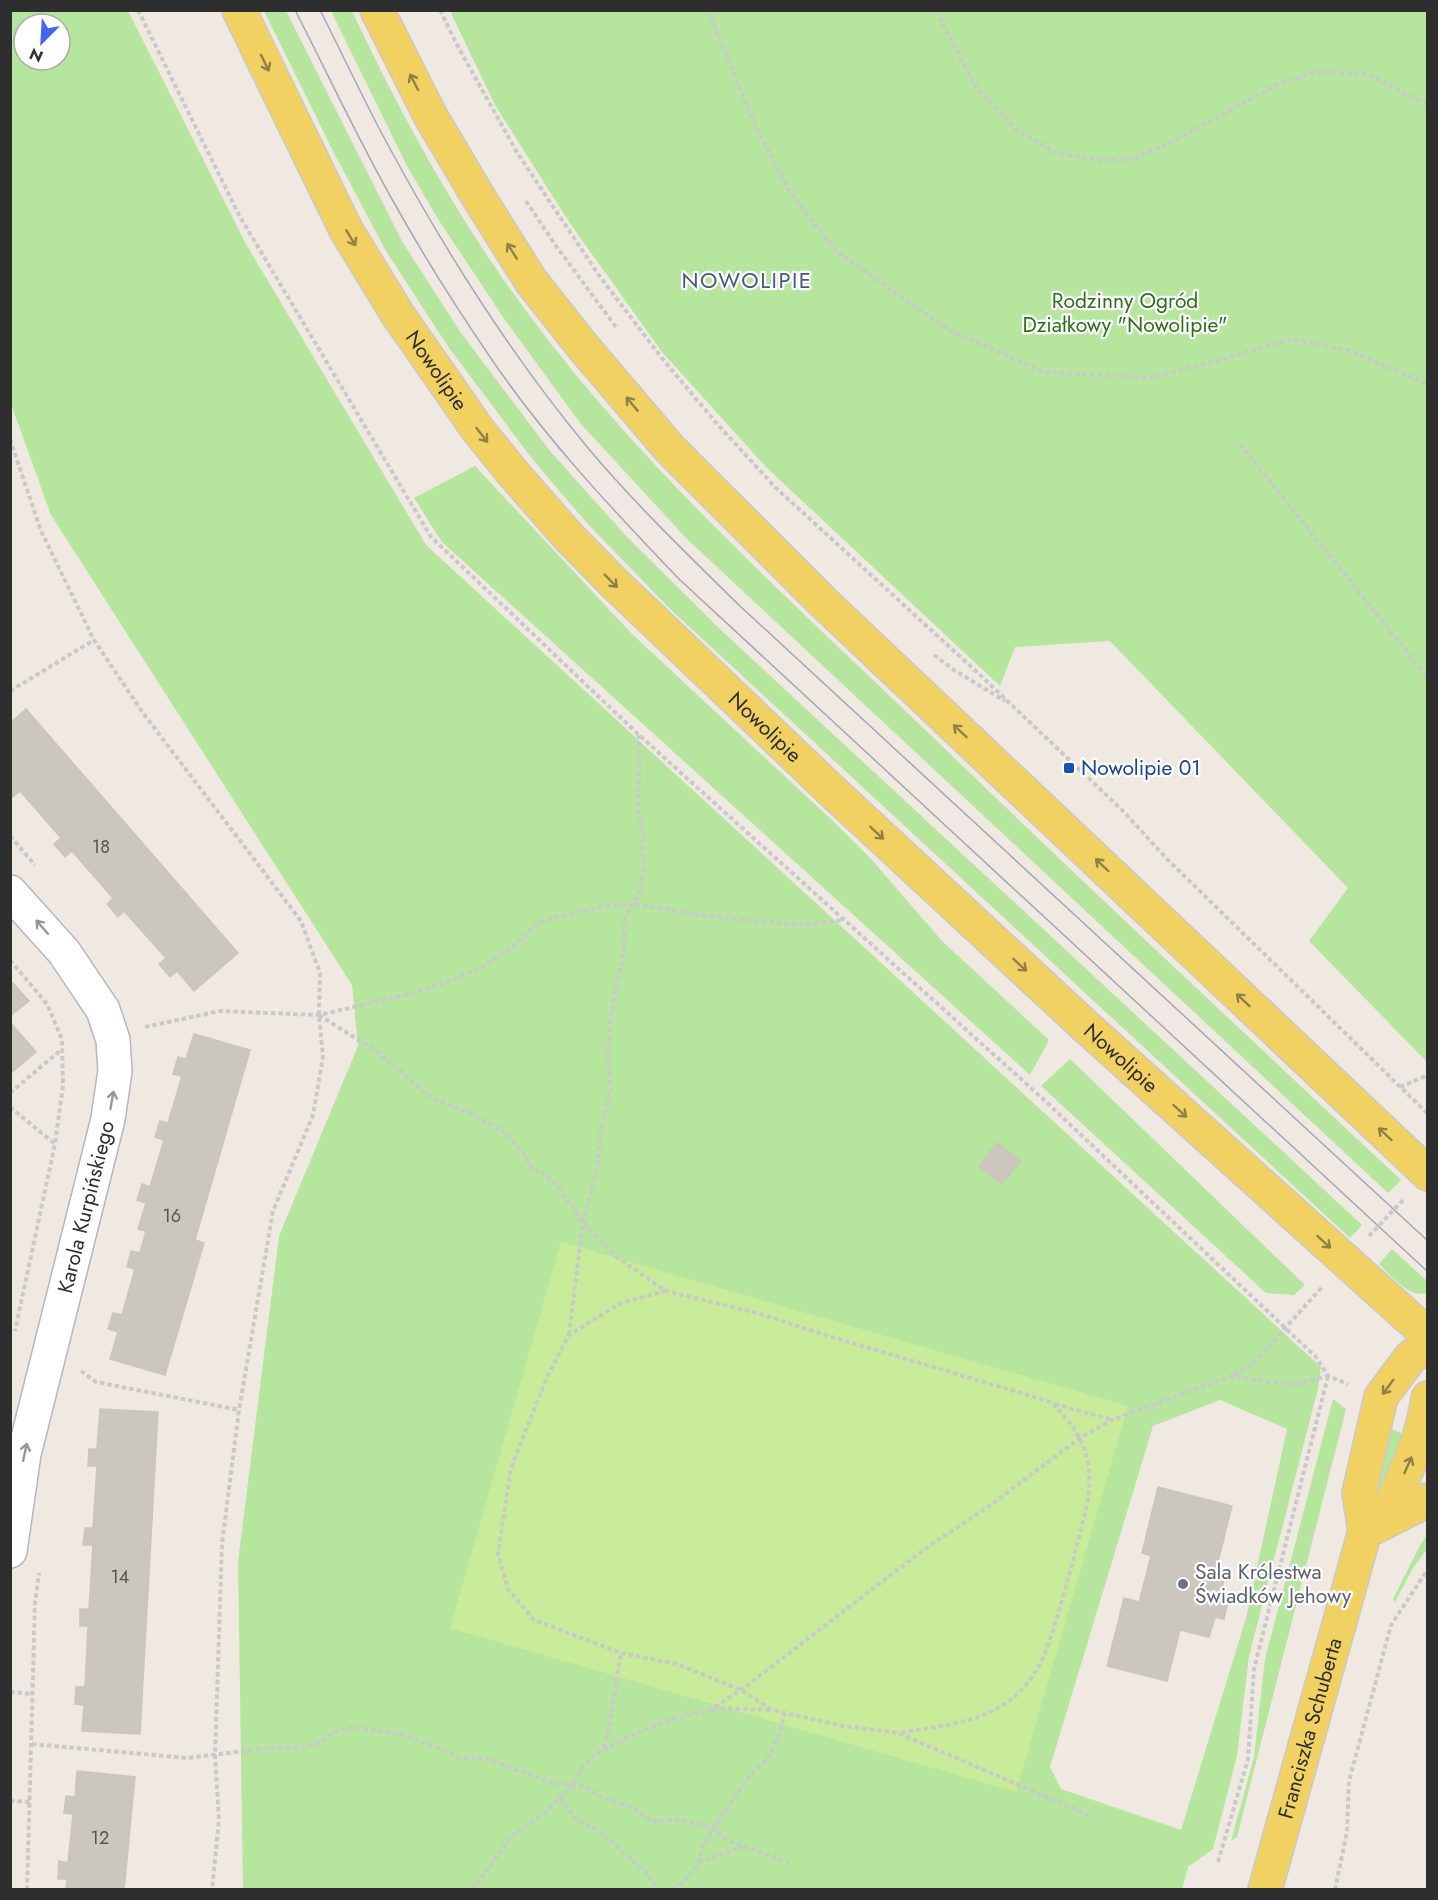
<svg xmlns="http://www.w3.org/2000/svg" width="1438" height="1900" viewBox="0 0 1438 1900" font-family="Jost,sans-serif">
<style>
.green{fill:#b6e59e;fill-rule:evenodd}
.pitch{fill:#c9ec9a}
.building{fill:#cbc7bf;stroke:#cbc5ba;stroke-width:1.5}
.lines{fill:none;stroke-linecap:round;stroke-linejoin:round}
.minor-casing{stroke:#b4b7c1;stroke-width:36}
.major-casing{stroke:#c9c9c9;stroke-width:36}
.path{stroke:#c9c9c9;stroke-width:4;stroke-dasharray:4.5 3;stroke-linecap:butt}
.minor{stroke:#fff;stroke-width:33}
.major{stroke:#f2d163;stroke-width:33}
.tram{stroke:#a3a6b8;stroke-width:1.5}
.oneway{stroke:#908048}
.oneway2{stroke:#969696}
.transit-dot{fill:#1a4fb4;stroke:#fff;stroke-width:2}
.worship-dot{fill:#6b7280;stroke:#fff;stroke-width:2}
.labels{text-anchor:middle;stroke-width:4.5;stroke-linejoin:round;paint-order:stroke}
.number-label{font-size:18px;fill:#555452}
.park-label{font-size:21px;fill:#2c6e1b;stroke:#fff}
.street-label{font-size:21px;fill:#2e2e2e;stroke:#fff}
.transit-label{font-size:21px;fill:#164399;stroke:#fff;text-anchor:start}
.worship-label{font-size:21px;fill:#5b616d;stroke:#fff;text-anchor:start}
.neighbourhood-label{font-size:22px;letter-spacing:1.5px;fill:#4d5680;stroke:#fff}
</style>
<rect width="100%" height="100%" fill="#efe9e1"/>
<!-- green -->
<path class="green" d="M11,11H128L246,244L426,545L1321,1367L1318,1389L1249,1656L1237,1756L1213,1849L1188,1867L1182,1889H243L238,1562L279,1236L358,1046L352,985L51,515L11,404ZM24,24H60V60H24ZM1220,1400L1287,1429L1246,1618L1181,1830L1061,1789L1050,1767L1153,1426Z
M264,11H286L403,243L461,333L550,451L626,536L722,631L1362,1225L1350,1238L668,607L586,522L533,460L449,348L386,251L333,151Z
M331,11H352C398,109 450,205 513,293C627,453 775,586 916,721C1076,876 1239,1028 1401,1180L1388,1193L687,539L581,424L505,320L438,219L407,166Z
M450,11H1427V1062L1309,941L1348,888L1110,641L1015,647L1000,686L766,467L662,352L569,222L495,105Z
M475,466L632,634L835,823L872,860L942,941L1049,1040L1030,1075L442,542L414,498Z
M1070,1059L1305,1285L1294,1295L1266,1293L1041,1086Z
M1392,1249L1427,1281V1293C1408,1298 1392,1276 1379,1264Z
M1333,1399L1346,1409L1237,1837L1231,1841L1254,1757L1265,1659Z
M1385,1426L1403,1434L1379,1496L1373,1497Z
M1427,1534V1549L1413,1568L1395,1602L1393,1599L1418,1549Z"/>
<!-- pitch -->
<path class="pitch" d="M561,1242L1128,1406L1016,1792L450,1628Z"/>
<!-- building -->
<path class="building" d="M26,709L238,953L194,991L177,971L170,977L159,964L166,958L124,911L118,917L107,904L113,898L72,851L65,857L54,844L61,838L20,791L13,797L10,794V723Z
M10,980L29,1001L10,1016Z
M10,1022L36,1052L10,1074Z
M194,1034L250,1050L195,1240L204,1243L165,1375L110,1359L118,1332L108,1329L113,1313L122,1315L135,1269L127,1267L131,1251L140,1253L146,1231L138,1229L146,1203L137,1200L142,1184L150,1187L164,1140L155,1137L160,1121L168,1123L182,1076L173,1074L178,1057L186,1059Z
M997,1143L1021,1161L1002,1184L979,1166Z
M100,1409L158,1412L140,1734L82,1731L84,1705L75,1704L76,1687H85L88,1626H80V1609H89L93,1545H83L85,1528H93L97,1466H88L89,1449H97Z
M1158,1487L1232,1506L1216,1570L1226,1573L1220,1595L1229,1597L1224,1619L1215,1617L1209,1637L1180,1630L1167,1681L1107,1666L1124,1598L1139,1602L1151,1556L1142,1553Z
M77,1771L135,1777L124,1890H66L67,1879H58L59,1861L68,1863L73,1814L64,1813L66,1796L75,1797Z"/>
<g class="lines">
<defs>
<path id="minor" d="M10,892L64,952L103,1010L113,1040L115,1071L108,1119L24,1454L10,1551"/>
<g id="major">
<path id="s1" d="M239,10L346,230L398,315L478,430L512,472L567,535L614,583L834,793L1083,1024L1428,1335"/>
<path d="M377,10L431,117L479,198L531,281L584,348L670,449L824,603L1428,1174"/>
<path d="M1375,1527L1428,1500"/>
<path d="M1365,1531L1359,1493L1381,1397L1410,1358L1428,1344"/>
<path id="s2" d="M1265,1890L1365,1531C1375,1520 1388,1508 1395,1495C1410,1465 1424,1431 1428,1398"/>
</g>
</defs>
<!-- minor casing -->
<use href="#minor" class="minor-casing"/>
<!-- major casing -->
<use href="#major" class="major-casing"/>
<!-- path -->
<path class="path" d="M138,10L239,215L431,537L639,735L1042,1098L1316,1357L1328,1376L1348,1384
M440,10L457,45L518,154L598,274L661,357L718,425L776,488L978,673L1122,810L1168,860L1428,1114
M708,10L755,125L791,194L837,252L947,329L1044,372L1148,378L1213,362L1292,339L1350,351L1428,384
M938,10L944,27L975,85L1015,129L1057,153L1100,160L1133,159L1180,138L1276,85L1316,72L1367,74L1428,105
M526,201L556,246L616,327
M10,439L41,531L94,640L143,713L301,921L320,973L319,1015L323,1057L313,1115L273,1211L239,1410L222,1544L215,1755L219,1820L212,1890
M1240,444L1428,678
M934,655L954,670L1005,701
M10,691L94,640
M10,836L35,865
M10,960L47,1004L62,1039L63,1085L55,1144L15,1331
M319,1015L379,1053L431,1098L470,1113L506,1133L524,1153L532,1169L543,1173L556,1184L583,1222L618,1258L666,1291L757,1313L829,1336L1051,1402C1068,1419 1082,1435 1087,1459C1095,1491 1081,1526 1074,1557C1065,1589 1057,1622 1045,1653C1039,1668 1027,1686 1014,1697C983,1723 936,1727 898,1733
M145,1027L220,1011L319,1015L418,992L455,979L484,966L514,946L538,923L556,917L610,905H633L663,908L689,914L799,925L844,920
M1400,1087L1428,1075
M10,1093L62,1049
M10,1107L55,1144
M1369,1236L1403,1200
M666,1291L621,1303L569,1335L547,1377L511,1468L498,1554L508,1589L534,1620L621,1653L677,1664L741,1690L772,1710L843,1726L898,1733L1091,1816
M569,1335L583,1222L598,1164L601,1130L611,1090L608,1056L611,1013L624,951L625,919L639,894L643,874L644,863L641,847L644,835L638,810L639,735
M81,1371L96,1382L239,1410
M1234,1375L1252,1365L1323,1286
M1055,1404L1112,1420
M10,1692L33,1694
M713,1708L771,1710
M32,1744L187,1758L261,1749L304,1747L319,1743L335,1732L353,1727L400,1734L442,1749L460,1758H484L554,1783L583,1786L602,1797L631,1807L649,1819L659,1822L675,1819L698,1824L713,1829L728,1840L789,1863
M604,1748C612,1717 615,1685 621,1653
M560,1798L575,1818L599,1831L647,1873L657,1890
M10,1801L30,1802
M698,1862L743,1847
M1218,1862L1248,1759L1254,1669L1328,1376
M27,1890L35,1602L39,1573
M472,1890L512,1836L544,1814L560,1798L572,1785L583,1767L594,1755L623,1739L671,1719L709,1711L741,1690L930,1545L991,1505L1081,1437L1112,1420L1232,1376L1268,1382L1295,1384L1328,1376
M673,1890L683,1881L698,1866L702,1848L713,1829L751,1774L766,1761L777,1740L785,1713
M1335,1890L1347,1831L1349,1781L1391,1625L1428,1569"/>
<!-- minor -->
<use href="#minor" class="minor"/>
<!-- major -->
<use href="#major" class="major"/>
<!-- tram -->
<path class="tram" d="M295,10C329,76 360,144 397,208C425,258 456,307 488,354C543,436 611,508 679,579L1428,1272
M320,10C343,55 364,101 388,145C445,251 511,355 588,448C635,504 688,555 740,606L1428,1241"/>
</g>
<!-- one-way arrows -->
<defs><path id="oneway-shaft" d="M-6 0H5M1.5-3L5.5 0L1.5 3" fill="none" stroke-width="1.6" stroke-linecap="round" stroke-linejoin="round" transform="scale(1.5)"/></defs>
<g class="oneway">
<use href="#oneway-shaft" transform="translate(265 63) rotate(64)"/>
<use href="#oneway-shaft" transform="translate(414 82) rotate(-117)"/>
<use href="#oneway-shaft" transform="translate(351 238) rotate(59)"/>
<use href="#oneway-shaft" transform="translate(512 251) rotate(-122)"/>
<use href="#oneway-shaft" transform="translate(632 404) rotate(-130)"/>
<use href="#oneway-shaft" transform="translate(482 435) rotate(52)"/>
<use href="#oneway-shaft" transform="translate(611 581) rotate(45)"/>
<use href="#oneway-shaft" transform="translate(960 731) rotate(-137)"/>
<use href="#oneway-shaft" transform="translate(877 833) rotate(43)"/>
<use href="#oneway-shaft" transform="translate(1102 865) rotate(-136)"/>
<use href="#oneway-shaft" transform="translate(1020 965) rotate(43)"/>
<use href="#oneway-shaft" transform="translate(1243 1000) rotate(-137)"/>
<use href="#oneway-shaft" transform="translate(1180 1111) rotate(42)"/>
<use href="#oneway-shaft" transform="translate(1385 1134) rotate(-137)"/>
<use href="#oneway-shaft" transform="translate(1324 1242) rotate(42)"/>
<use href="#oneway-shaft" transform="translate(1388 1387) rotate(127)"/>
<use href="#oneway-shaft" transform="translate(1408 1465) rotate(-66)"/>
</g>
<g class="oneway2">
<use href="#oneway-shaft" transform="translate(42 927) rotate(-131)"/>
<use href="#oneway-shaft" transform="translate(112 1100) rotate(-80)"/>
<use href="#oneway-shaft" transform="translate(25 1452) rotate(-78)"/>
</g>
<!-- markers -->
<rect class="transit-dot" x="1063" y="762" width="12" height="12" rx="3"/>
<circle class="worship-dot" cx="1183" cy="1584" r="6"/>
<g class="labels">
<!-- number labels -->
<g class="number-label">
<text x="101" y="853">18</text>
<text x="172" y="1222">16</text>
<text x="120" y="1583">14</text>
<text x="100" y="1844">12</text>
</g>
<!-- park labels -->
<g class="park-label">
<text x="1125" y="308">Rodzinny Ogród<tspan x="1125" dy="24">Działkowy "Nowolipie"</tspan></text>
</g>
<!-- street labels -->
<g class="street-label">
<text dy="7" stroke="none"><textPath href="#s1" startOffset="412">Nowolipie</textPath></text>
<text dy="7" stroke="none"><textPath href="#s1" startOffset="898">Nowolipie</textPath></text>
<text dy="7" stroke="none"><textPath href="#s1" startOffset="1384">Nowolipie</textPath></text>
<text transform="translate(86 1207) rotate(-76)" y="7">Karola Kurpińskiego</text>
<text dy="7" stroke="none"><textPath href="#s2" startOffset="168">Franciszka Schuberta</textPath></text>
</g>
<!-- transit labels -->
<g class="transit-label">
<text x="1081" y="775">Nowolipie 01</text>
</g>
<!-- worship labels -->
<g class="worship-label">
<text x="1195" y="1579">Sala Królestwa<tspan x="1195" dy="24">Świadków Jehowy</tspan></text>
</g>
<!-- neighbourhood labels -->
<g class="neighbourhood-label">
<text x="747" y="288">NOWOLIPIE</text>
</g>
</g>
<!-- border -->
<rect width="1438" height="1900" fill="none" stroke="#2e2e2e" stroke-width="24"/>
<!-- north arrow -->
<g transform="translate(42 42) rotate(204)"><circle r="28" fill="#ffffff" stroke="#ababab" stroke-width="1.5"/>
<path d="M0-4.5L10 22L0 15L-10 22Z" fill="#4264fb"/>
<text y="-9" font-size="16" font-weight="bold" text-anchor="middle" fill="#2e2e2e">N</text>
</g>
</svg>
